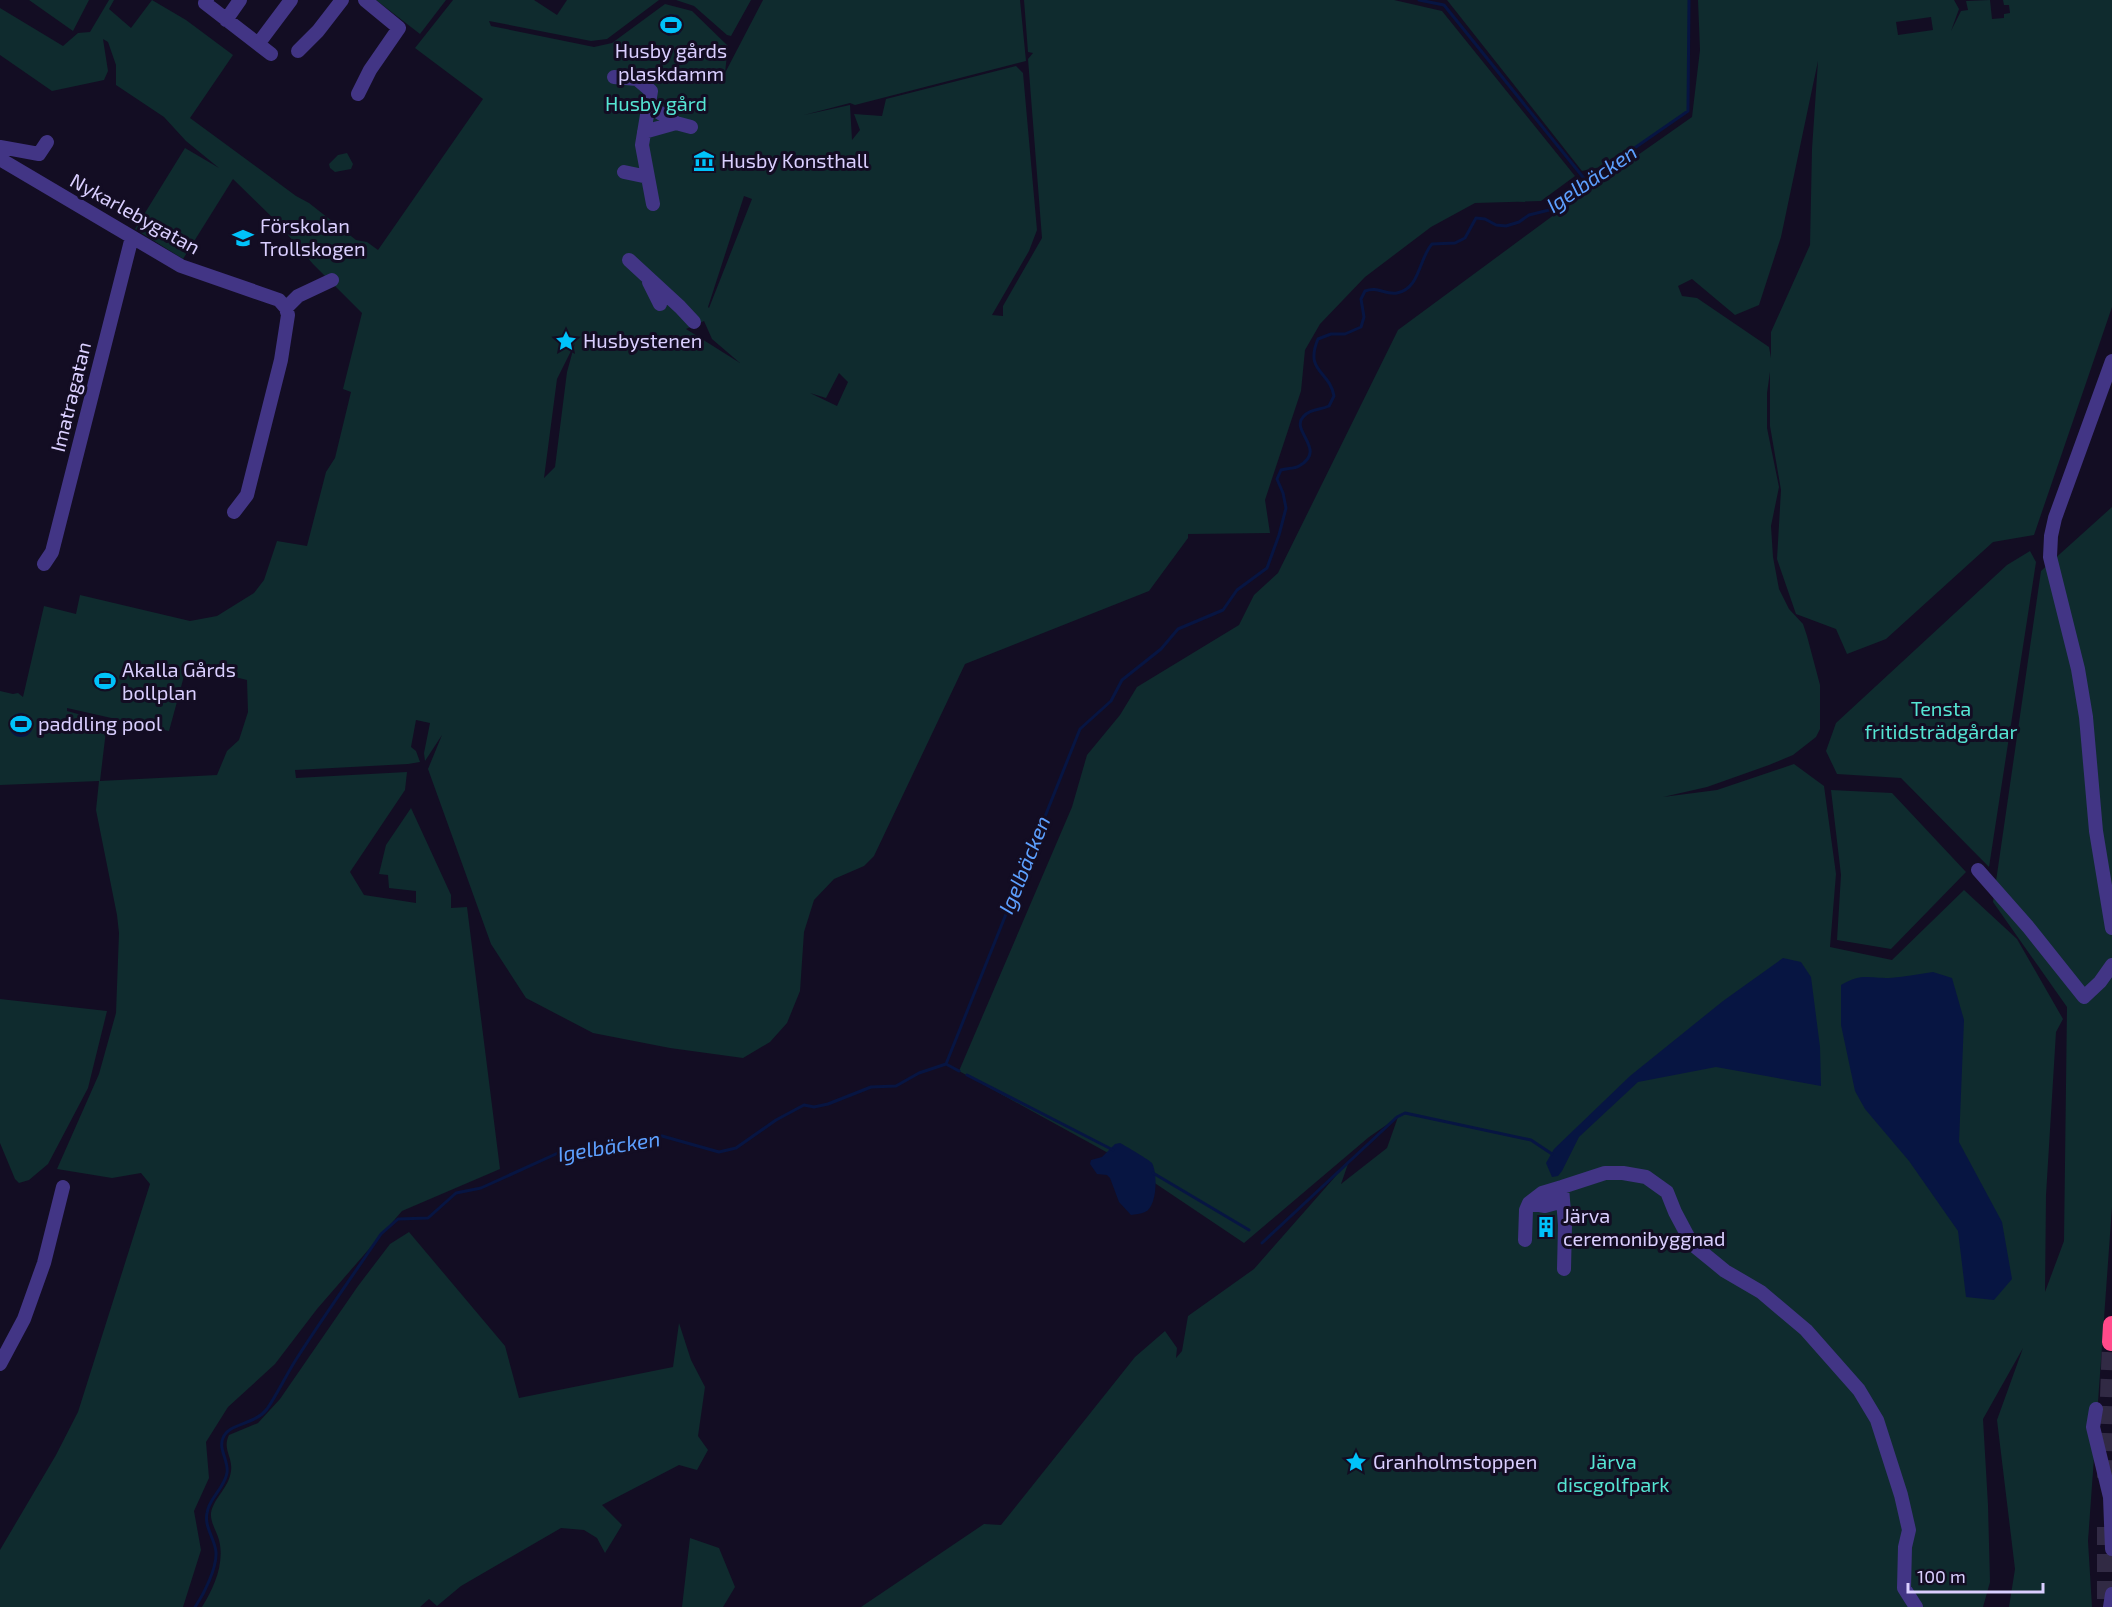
<svg xmlns="http://www.w3.org/2000/svg" width="2112" height="1607" viewBox="0 0 2112 1607" font-family="'Exo 2',sans-serif">
<style>
.green{fill:#0f2b2e;fill-rule:evenodd}
.water{fill:#071542}
.lines{fill:none;stroke-linecap:round;stroke-linejoin:round}
.stream{stroke:#071542;stroke-width:3}
.highway-tunnel{stroke:#312a44;stroke-width:18;stroke-dasharray:18 9;stroke-linecap:butt}
.minor{stroke:#423585;stroke-width:14}
.highway{stroke:#ff4a8a;stroke-width:18}
.labels{text-anchor:middle;stroke-width:6;stroke-linejoin:round;paint-order:stroke}
.poi-label{font-size:20px;fill:#dacfff;stroke:#130d23;text-anchor:start}
.park-label{font-size:20px;fill:#55e5d3;stroke:#130d23}
.street-label{font-size:20px;fill:#dacfff;stroke:#130d23}
.water-label{font-size:21px;font-style:italic;fill:#5da0ff;stroke:#130d23}
</style>
<rect width="100%" height="100%" fill="#130d23"/>
<!-- green -->
<path class="green" d="M29,0H89L73,31Z
M109,0H114L109,9L131,28L152,0L186,20L233,55L190,118L296,196L309,203L356,240L367,242L378,250L483,99L415,48L453,0H534L557,15L567,0H659L607,39L591,41L489,21L491,26L594,47L612,43L665,4L692,11L728,46L725,73L763,0H1020L1026,61L855,105L850,103L804,115L850,105L852,140L860,130L854,114L882,116L886,99L1016,66L1023,73L1037,230L1029,251L992,315L1003,316V306L1042,238L1028,59L1033,53L1028,52L1024,0H1394L1442,11L1575,176L1541,201L1475,203L1431,227L1365,277L1320,324L1305,350L1301,391L1265,500L1270,533L1188,534V538L1149,591L965,664L874,856L864,866L834,879L814,900L804,932L800,991L787,1023L770,1042L743,1058L670,1048L593,1033L526,998L491,944L428,769L442,735L425,761L424,753L430,723L416,720L411,747L416,751L420,762L408,764L295,770L296,778L407,772L405,790L350,872L364,895L416,903V891L389,888L388,875L379,874L386,845L411,808L451,895V908L467,907L500,1169L402,1211L317,1309L275,1364L228,1407L206,1442L209,1478L194,1511L201,1550L183,1607H0V1550L56,1455L78,1412L150,1184L141,1173L112,1178L57,1169L99,1074L116,1013L119,933L117,915L96,810L99,781L0,785V691L13,694L18,693L23,697L44,606L76,614L80,595L190,621L217,616L254,593L264,580L277,541L307,546L326,472L335,458L351,392L343,389L362,313L313,264L275,220L233,179L183,259L135,229L185,148L219,168L186,141L164,117L116,85V65L108,42L103,39L108,71L104,80L52,91L0,55V8L63,46L78,33L90,32ZM744,196L752,199L709,308L708,307ZM704,321L712,339L740,363L686,329ZM575,343L567,372L555,467L544,478L557,379ZM839,373L848,382L837,406L810,393L826,398ZM187,665L247,680L248,712L239,740L227,751L217,775L100,781L107,722L67,711V708L169,731Z
M376,0H446L420,34Z
M676,0H751L731,36L727,35L694,6Z
M1447,0H1689L1688,111L1610,165L1582,171Z
M1698,0H1954L1959,9L1951,31L1961,11L1968,10L1966,1L1990,0L1992,19L2004,18V14L2010,13L2009,5H2004L2003,0H2112V307L2034,535L1993,542L1886,639L1847,654L1836,629L1796,614L1777,559L1781,490L1770,426V372L1767,393V428L1779,487L1771,526L1773,557L1779,589L1789,609L1803,624L1807,636L1820,685V729L1816,737L1793,755L1769,765L1707,787L1663,797L1717,790L1794,764L1824,786L1836,874L1830,947L1892,960L1964,890L2017,939L2063,1019L2056,1032L2046,1195L2045,1292L2064,1241L2067,1007L1993,902L2041,571L2112,507V1207L2088,1541L2092,1607H2009L2015,1569L1997,1420L2023,1348L1983,1419L1988,1505L1990,1582L1983,1607H861L984,1524L1001,1525L1135,1357L1165,1331L1177,1348L1176,1358L1182,1351L1188,1316L1254,1269L1349,1161L1341,1184L1387,1148L1398,1117L1369,1137L1244,1243L1119,1159L959,1071L1072,807L1087,755L1120,715L1137,687L1239,625L1254,595L1278,573L1398,330L1581,195L1692,117L1700,50ZM1931,17L1933,30L1898,35L1896,22ZM1818,61L1812,149L1810,245L1771,332V358L1769,347L1697,298L1682,296L1678,286L1692,279L1735,315L1759,305L1781,237Z
M347,153L353,164L351,169L335,172L330,168L329,164L338,155Z
M2030,551L2036,562L1989,867L1901,778L1837,774L1826,751L1836,723L2007,565Z
M1831,790L1892,793L1966,872L1891,949L1837,940L1841,875Z
M0,999L107,1011L88,1088L48,1164L29,1180L19,1183L15,1179L0,1143Z
M409,1232L505,1346L519,1398L673,1367L679,1323L691,1360L705,1387L698,1436L708,1450L697,1470L679,1465L602,1505L622,1525L605,1553L597,1538L584,1530L561,1528L461,1586L437,1606L429,1599L420,1607H202C214,1588 225,1563 219,1540C217,1532 210,1522 211,1513C214,1497 229,1488 231,1471C233,1457 222,1449 229,1435L258,1423L280,1399L358,1286L390,1244Z
M690,1538L719,1548L735,1587L723,1607H682Z"/>
<!-- water -->
<path class="water" d="M670,14L678,15L683,23L680,29L681,32L678,35L674,34L668,36L661,28L664,18Z
M9 725a12 12 0 1 1 24 0a12 12 0 1 1-24 0Z
M1783,958L1801,962L1811,977L1820,1047L1821,1086L1716,1067L1638,1082L1579,1137L1562,1171L1558,1176L1552,1177L1546,1163L1554,1149L1630,1076L1723,1001Z
M1933,972L1952,978L1964,1020L1959,1142L2002,1222L2012,1279L1994,1300L1966,1297L1958,1231L1909,1161L1865,1109L1855,1091L1841,1025V985C1862,973 1867,978 1889,978C1903,977 1918,974 1933,972Z
M1120,1143C1124,1145 1151,1161 1152,1163C1158,1174 1157,1207 1145,1212C1141,1214 1135,1214 1131,1215L1119,1202L1110,1178L1107,1175L1097,1174L1090,1164L1091,1160L1102,1157L1115,1144Z"/>
<g class="lines">
<!-- stream -->
<path class="stream" d="M1419,0L1444,5L1587,182
M946,1064L959,1071
M967,1075L1113,1150
M1153,1173L1249,1230
M1262,1243L1397,1117L1405,1113L1531,1140L1552,1154
M195,1607C204,1594 217,1568 216,1552C215,1539 204,1527 207,1513C209,1498 224,1489 227,1473C229,1461 218,1449 223,1438C228,1423 255,1425 267,1409C278,1393 286,1375 297,1358C324,1316 353,1275 381,1234L398,1219L428,1218L456,1193L481,1188L558,1153L574,1156L662,1136L719,1152L736,1148L776,1120L804,1105L814,1107L828,1104L871,1087L896,1086L919,1073L946,1064L1080,729L1111,701L1122,680L1161,649L1178,629L1223,610L1237,590L1267,568L1279,535L1286,508L1283,493L1277,479L1281,470C1287,468 1294,469 1299,466C1328,450 1290,431 1303,417C1309,409 1320,410 1329,406L1334,396C1330,371 1304,372 1318,339L1331,334H1345L1361,327L1364,317L1361,299L1365,291C1378,286 1384,295 1397,293C1420,289 1419,258 1432,244L1455,243L1465,238L1476,218L1485,219L1496,225L1506,226L1519,222L1529,215L1553,209L1610,165L1688,111L1689,0"/>
<!-- highway-tunnel -->
<path class="highway-tunnel" d="M2106,1478L2111,1342
M2106,1527V1607"/>
<!-- minor -->
<path class="minor" d="M207,0L205,3L271,54
M226,20L240,0
M258,44L291,0
M298,51L318,31L342,0
M614,77L637,79L651,91L642,145L653,204
M358,94L370,70L399,28L365,0
M649,106L676,123L691,127
M644,132L676,123
M0,147L39,154L47,142
M0,159L181,266L279,300L286,308L288,315L281,360L247,495L234,512
M624,172L648,177
M629,260L680,307L694,322
M649,282L660,304
M286,308L298,296L332,280
M2112,361L2055,518L2051,536L2050,557L2078,669L2086,717L2096,831L2112,928
M44,564L52,552L132,237
M1978,870L2029,928L2084,997L2100,982L2112,965
M1562,1187L1565,1225L1564,1269
M1529,1203L1545,1206L1556,1203L1562,1190
M1525,1240L1526,1210L1529,1203L1542,1193L1562,1187L1605,1173H1623L1646,1177L1667,1192L1675,1212L1692,1244L1725,1271L1761,1292L1806,1330L1859,1390L1877,1420L1901,1495L1909,1530L1905,1547L1904,1588L1916,1607
M0,1364L24,1319L44,1263L63,1187
M2096,1409L2093,1427L2110,1497L2112,1549
M2110,1607L2112,1594"/>
<!-- highway -->
<path class="highway" d="M2111,1342L2112,1325"/>
</g>
<!-- icons -->
<defs>
<symbol id="stadium-bare" viewBox="-9 -9 18 18"><path d="M0-5a6.5 5 0 1 0 0 10a6.5 5 0 1 0 0-10ZM-3.5-1.8h7v3.6h-7Z" fill="#00c2fa" stroke="#130d23" stroke-width="2.5" paint-order="stroke"/></symbol>
<symbol id="museum-bare" viewBox="-9 -9 18 18"><path d="M0-6L6-3V-2H-6V-3ZM-5-1h2V3h-2ZM-1-1h2V3h-2ZM3-1h2V3H3ZM-6 4H6V6H-6Z" fill="#00c2fa" stroke="#130d23" stroke-width="2.5" paint-order="stroke"/></symbol>
<symbol id="school-bare" viewBox="-9 -9 18 18"><path d="M0-5L7-2L0 1L-7-2ZM-4 1L0 2.5L4 1V4Q0 6-4 4Z" fill="#00c2fa" stroke="#130d23" stroke-width="2.5" paint-order="stroke"/></symbol>
<symbol id="sight-bare" viewBox="-9 -9 18 18"><path d="M0-6L1.8-2.2L6-1.7L2.9 1.2L3.7 5.4L0 3.3L-3.7 5.4L-2.9 1.2L-6-1.7L-1.8-2.2Z" fill="#00c2fa" stroke="#130d23" stroke-width="2.5" paint-order="stroke"/></symbol>
<symbol id="building-bare" viewBox="-9 -9 18 18"><path d="M-4-6H4V6H1V3H-1V6H-4ZM-2.5-4.3h1.7v1.8h-1.7ZM.8-4.3h1.7v1.8H.8ZM-2.5-1h1.7V.8h-1.7ZM.8-1h1.7V.8H.8Z" fill="#00c2fa" stroke="#130d23" stroke-width="2.5" paint-order="stroke"/></symbol>
</defs>
<g fill-rule="evenodd">
<use href="#stadium-bare" x="656" y="10" width="30" height="30"/>
<use href="#museum-bare" x="689" y="146" width="30" height="30"/>
<use href="#school-bare" x="228" y="223" width="30" height="30"/>
<use href="#sight-bare" x="551" y="326" width="30" height="30"/>
<use href="#stadium-bare" x="90" y="666" width="30" height="30"/>
<use href="#stadium-bare" x="6" y="709" width="30" height="30"/>
<use href="#building-bare" x="1531" y="1212" width="30" height="30"/>
<use href="#sight-bare" x="1341" y="1447" width="30" height="30"/>
</g>
<g class="labels">
<!-- poi labels -->
<g class="poi-label">
<text x="671" y="58" text-anchor="middle">Husby gårds<tspan x="671" dy="23">plaskdamm</tspan></text>
<text x="721" y="168">Husby Konsthall</text>
<text x="260" y="233">Förskolan<tspan x="260" dy="23">Trollskogen</tspan></text>
<text x="583" y="348">Husbystenen</text>
<text x="122" y="677">Akalla Gårds<tspan x="122" dy="23">bollplan</tspan></text>
<text x="38" y="731">paddling pool</text>
<text x="1563" y="1223">Järva<tspan x="1563" dy="23">ceremonibyggnad</tspan></text>
<text x="1373" y="1469">Granholmstoppen</text>
</g>
<!-- park labels -->
<g class="park-label">
<text x="656" y="111">Husby gård</text>
<text x="1941" y="716">Tensta<tspan x="1941" dy="23">fritidsträdgårdar</tspan></text>
<text x="1613" y="1469">Järva<tspan x="1613" dy="23">discgolfpark</tspan></text>
</g>
<!-- street labels -->
<g class="street-label">
<text transform="translate(135 214) rotate(29)" y="7">Nykarlebygatan</text>
<text transform="translate(71 397) rotate(-76)" y="7">Imatragatan</text>
</g>
<!-- water labels -->
<g class="water-label">
<text transform="translate(1592 179) rotate(-34)" y="7">Igelbäcken</text>
<text transform="translate(1025 865) rotate(-68)" y="7">Igelbäcken</text>
<text transform="translate(609 1147) rotate(-9)" y="7">Igelbäcken</text>
</g>
</g>
<!-- scale -->
<path d="M1908 1583v9h135v-9" fill="none" stroke="#dacfff" stroke-width="3"/>
<text x="1917" y="1583" font-size="18" fill="#dacfff" stroke="#130d23" stroke-width="4.5" paint-order="stroke">100 m</text>
</svg>
